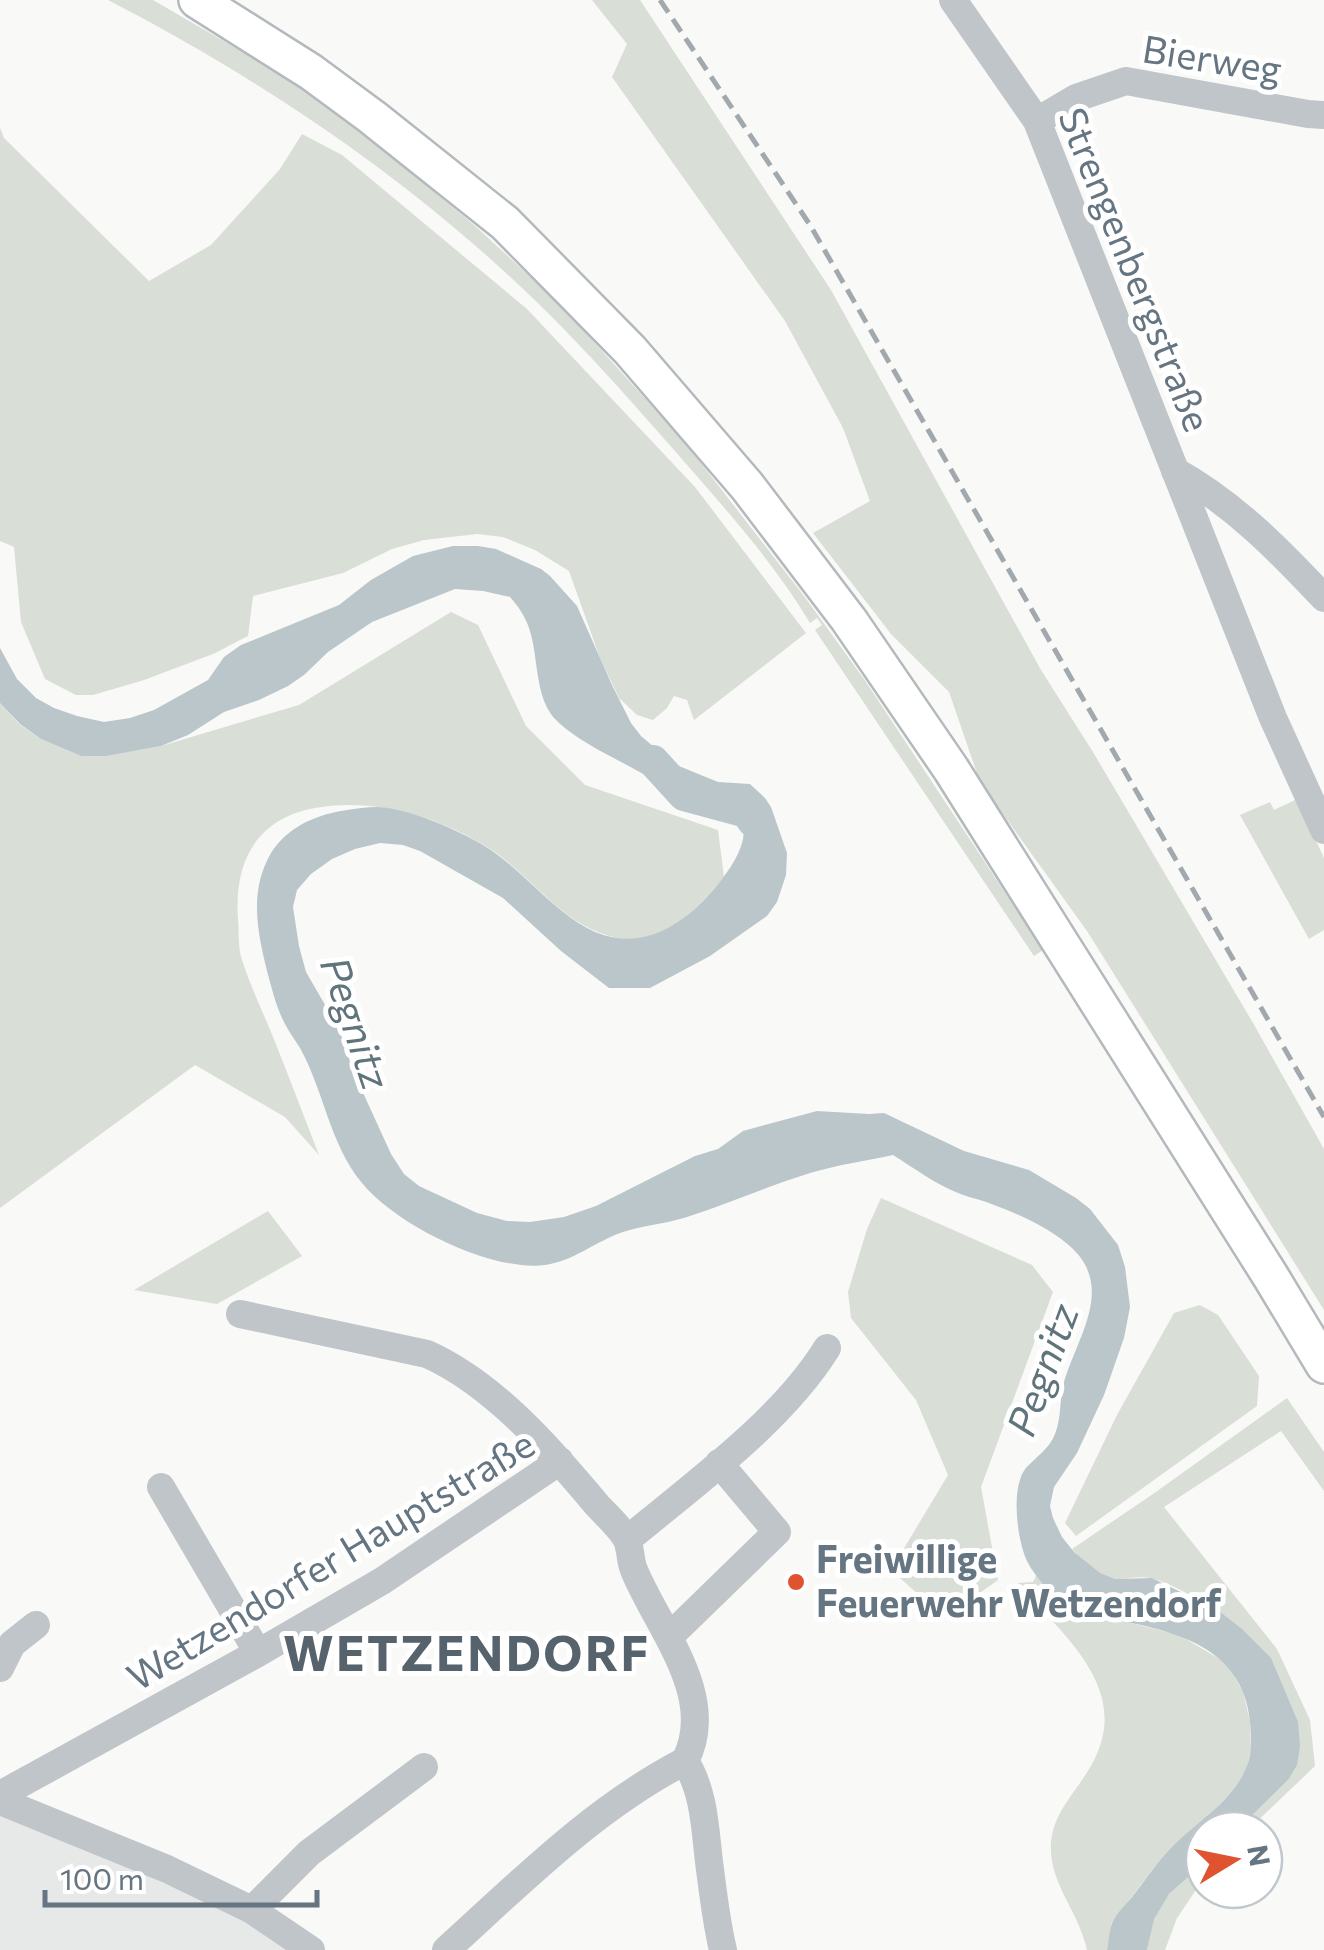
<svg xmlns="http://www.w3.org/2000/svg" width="1324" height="1950" viewBox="0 0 1324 1950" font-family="Commissioner,sans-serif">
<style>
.built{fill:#e7e8e8}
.green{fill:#d9ded6}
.water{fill:#bac6ca}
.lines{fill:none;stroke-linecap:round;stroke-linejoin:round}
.river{stroke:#bac6ca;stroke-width:32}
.major-casing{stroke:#b4b9bd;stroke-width:40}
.minor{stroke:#c0c5c9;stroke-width:28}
.major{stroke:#fff;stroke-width:35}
.rail{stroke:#a2a9ae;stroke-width:5;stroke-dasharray:15 8;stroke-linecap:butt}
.poi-dot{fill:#df5330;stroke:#fff;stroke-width:4}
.labels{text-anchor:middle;stroke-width:10;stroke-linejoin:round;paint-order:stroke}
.street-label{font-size:38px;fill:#657581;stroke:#fff}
.poi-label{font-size:38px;font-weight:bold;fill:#657581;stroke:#fff;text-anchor:start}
.water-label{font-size:40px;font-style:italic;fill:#5f747b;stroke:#fff}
.district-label{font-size:48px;font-weight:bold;letter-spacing:2.5px;fill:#56636c;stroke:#fff}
</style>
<rect width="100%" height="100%" fill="#f9f9f7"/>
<!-- built -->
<path class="built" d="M0,1811L243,1918L287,1950H0Z"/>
<!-- green -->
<path class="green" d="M108,0H153L277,72L364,134L474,225L558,302L687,445L804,596L864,679L1043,950L1034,956L815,630L822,625L817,618L810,623C773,561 722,505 674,450C618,386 560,321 496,264C383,161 244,70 108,0Z
M592,0H640L831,290L1041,670L1093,752L1253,1023L1324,1149V1310L1087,931L980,782L949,692L891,634L813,533L870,501L843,428L785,321L612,77L627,44Z
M0,128L4,138L149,281L211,245L280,169L302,134L342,155L527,309L695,487L806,633L694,720L687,700L674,696L667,708L653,720L637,715L619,698L600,658L569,571L535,550L503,537L477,534L424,540L392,549L343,573L253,596L248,636L213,654L144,680L93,695H76L45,679L21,622L14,547L0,541Z
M451,612L478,625L526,726L585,785L718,830L724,877C699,906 668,944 625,939C566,932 535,878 489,848C440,817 373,797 315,808C255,819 234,863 238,919C239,931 238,945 241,957C250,986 264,1014 275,1042C290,1079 304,1117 319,1155L285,1117L195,1065L0,1208V703L19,724L41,739L81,756H107L161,746L299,705Z
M1297,799L1324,858V930L1309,939L1240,815L1270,802L1274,810Z
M881,1198L1032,1265L1053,1292L981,1487L998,1580L945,1618L891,1570L948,1475L916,1400L851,1318L848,1292L867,1229Z
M268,1211L302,1256L217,1304L134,1290Z
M1200,1305L1218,1315L1259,1376L1257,1406L1076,1536L1065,1523L1117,1415L1174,1313Z
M1287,1398L1324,1452V1491L1281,1431L1164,1507L1277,1649L1310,1720L1315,1766L1248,1830H1237L1288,1780L1241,1628C1222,1613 1172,1582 1150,1578C1139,1576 1128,1579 1118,1579C1100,1578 1083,1561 1072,1549L1153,1494Z
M1037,1574L1049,1589L1090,1616L1123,1621L1179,1635L1228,1664L1243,1692L1250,1721L1251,1749L1246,1772L1231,1793L1154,1868L1112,1922L1107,1950H1087C1079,1911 1048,1883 1051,1842C1054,1814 1072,1796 1086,1774C1139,1694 1067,1640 1018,1583L1033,1582Z
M1204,1863V1878L1177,1918L1165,1950H1147L1153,1919L1169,1894Z"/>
<!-- water -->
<path class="water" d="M453,546H478L496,549L541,569L550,576L577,606L612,685L631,723L641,736L674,764L718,782L750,784L765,798L771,807L787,853L786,875L777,902L767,916L710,956L650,988H609L561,951L503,898L420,851L403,845L380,843L355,849L332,859L311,874L297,890L293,907L299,946L306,972L339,1029L354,1073L391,1154L404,1174L419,1186L477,1213L507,1221L530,1222L564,1217L596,1206L695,1156L718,1149L743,1131L817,1111L869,1114L884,1113L964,1151L1029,1170L1076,1198L1090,1209L1118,1245L1125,1267L1130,1307L1124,1338L1104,1395L1077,1453L1054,1487L1050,1506L1053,1518L1062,1537L1074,1552L1100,1573L1115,1579L1152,1578L1189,1596L1220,1612L1241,1628L1271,1658L1298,1722L1300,1746L1297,1765L1288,1780L1237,1830H1204V1863L1169,1894L1154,1919L1147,1950H1107C1109,1941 1109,1929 1113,1921C1118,1912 1126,1904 1132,1897C1146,1879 1159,1860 1175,1844C1204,1816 1249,1790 1251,1746C1254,1660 1200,1637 1127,1622C1115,1620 1101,1620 1090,1616C1066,1609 1040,1585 1028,1563C1017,1542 1010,1487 1026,1468C1036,1457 1050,1448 1055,1434C1062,1417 1059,1399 1064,1382C1077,1338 1114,1289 1073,1249C1052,1229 1021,1215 994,1205C983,1200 970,1198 958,1193C935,1184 914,1168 893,1155C865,1161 837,1165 810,1173C768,1186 728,1204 687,1217C666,1224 644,1225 623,1232C596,1241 574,1261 545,1265C491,1272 396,1225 362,1183C330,1145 324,1091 300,1048C295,1040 289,1032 285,1024C276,1007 272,989 267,971C257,930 249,891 271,853C287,828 313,816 341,811C353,809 366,807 378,807C409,808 466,833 491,850C517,868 538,892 562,911C609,950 652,947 696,908C713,892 738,863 743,839C745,829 742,822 734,815C719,801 700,801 683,794C657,782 633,768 608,755C591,746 567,732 554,718C534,694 539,657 529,628C525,616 518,606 510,597L483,591L455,589L372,622L328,652L304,675L288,686L259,700L224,712L188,735L161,746L107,756H81L41,739L20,724L0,703V648L17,679L36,698L54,708L77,716L104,722L130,718L154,710L208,680L224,657L241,645L339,605L371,580L413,556Z"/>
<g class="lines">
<!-- river -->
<path class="river" d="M653,761L684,795L747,812L753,821"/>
<defs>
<path id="major" d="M197,0L311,72L372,117L505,223L630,350L747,486L849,620L951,769L1271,1277L1324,1365"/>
</defs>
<!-- major casing -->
<use href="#major" class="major-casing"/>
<!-- minor -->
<path class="minor" d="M953,0L1037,121L1273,718L1324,830
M1037,121L1076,98L1126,81L1308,114L1324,115
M1175,471C1233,503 1279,550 1324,598
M240,1314L427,1354C494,1384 551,1450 597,1505C606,1515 621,1528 627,1540C631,1549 630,1561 634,1570C657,1627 719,1696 685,1761
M161,1487L258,1653
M627,1540C693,1485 782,1421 827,1348
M670,1636L777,1532L719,1463
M0,1668L12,1644L36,1625
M685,1761C704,1791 705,1827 709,1862C713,1892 716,1921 723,1950
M0,1795L258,1653L382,1581L560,1461
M0,1801L167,1869L252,1910L311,1950
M252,1910L309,1853L424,1767
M446,1950C521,1882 594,1808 685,1761"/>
<!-- major -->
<use href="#major" class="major"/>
<!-- rail -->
<path class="rail" d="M660,0L810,225L1324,1117"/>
</g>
<!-- markers -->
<circle class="poi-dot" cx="796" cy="1582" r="10"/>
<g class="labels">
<!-- street labels -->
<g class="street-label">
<text transform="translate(1212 60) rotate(9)" y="13">Bierweg</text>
<text transform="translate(1134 270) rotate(68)" y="13">Strengenbergstraße</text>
<text transform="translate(331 1561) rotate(-31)" y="13">Wetzendorfer Hauptstraße</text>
</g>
<!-- poi labels -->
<g class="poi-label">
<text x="816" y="1573">Freiwillige<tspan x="816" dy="44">Feuerwehr Wetzendorf</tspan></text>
</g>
<!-- water labels -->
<g class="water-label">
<text transform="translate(355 1023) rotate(71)" y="14">Pegnitz</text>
<text transform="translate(1043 1370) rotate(-70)" y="14">Pegnitz</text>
</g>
<!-- district labels -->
<g class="district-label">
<text x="467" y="1671">WETZENDORF</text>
</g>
</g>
<!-- north arrow -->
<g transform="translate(1234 1860) rotate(80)"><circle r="48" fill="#ffffff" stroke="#c1c8cd" stroke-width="2.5"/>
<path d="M0-8L18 38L0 25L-18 38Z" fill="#df5330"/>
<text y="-15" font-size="28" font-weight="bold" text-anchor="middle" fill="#657581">N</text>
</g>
<!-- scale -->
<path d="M45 1890v15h272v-15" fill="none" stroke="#657581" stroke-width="5"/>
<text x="60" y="1890" font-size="30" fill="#657581" stroke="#ffffff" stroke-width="8" paint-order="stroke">100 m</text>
</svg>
